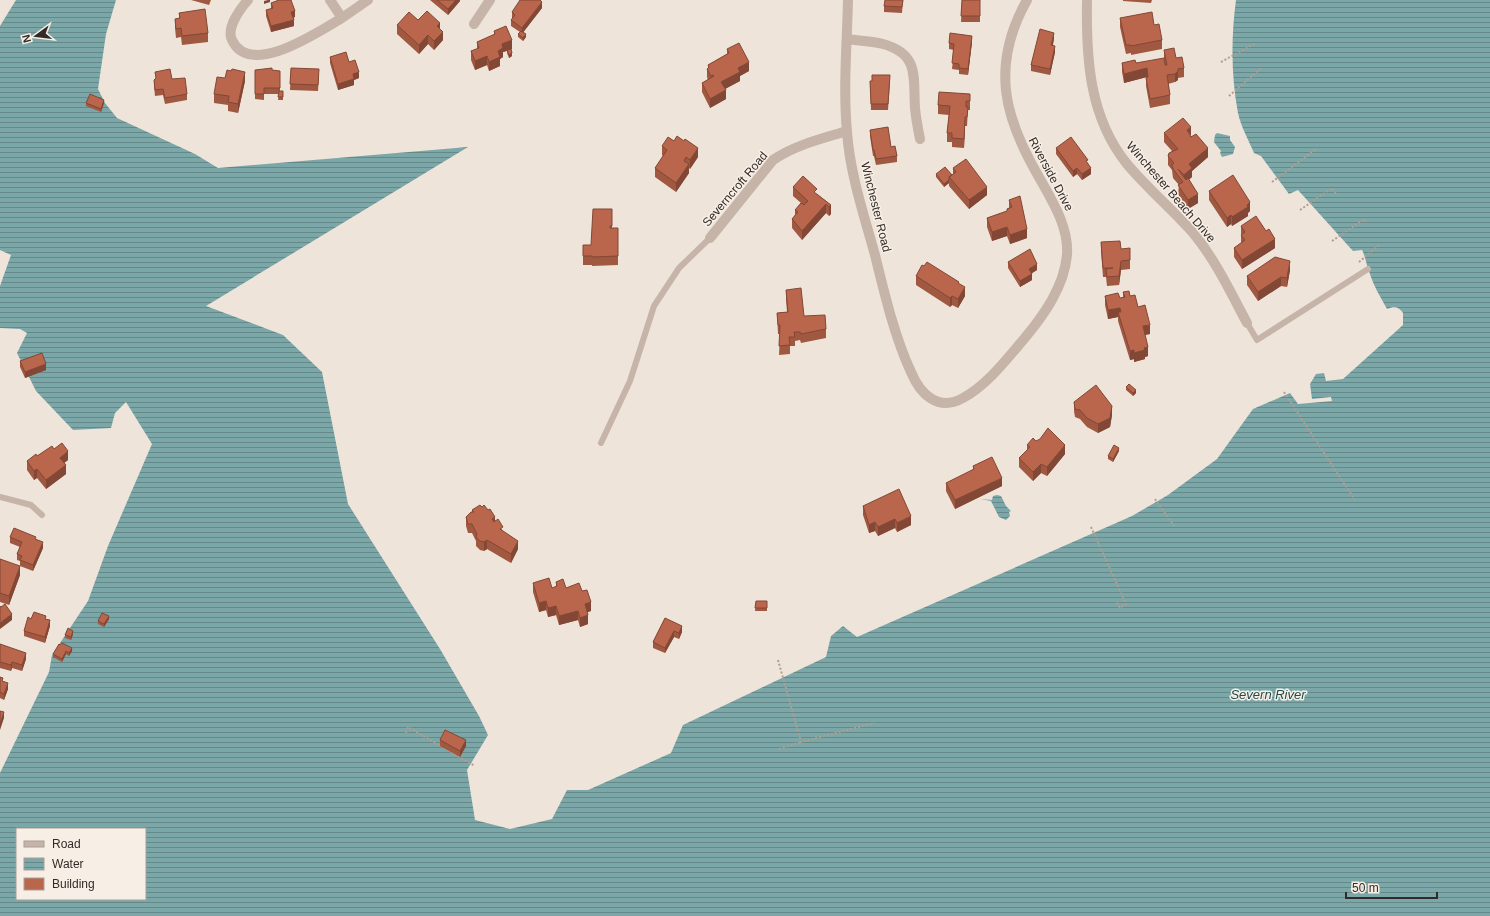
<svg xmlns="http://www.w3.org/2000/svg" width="1490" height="916" viewBox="0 0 1490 916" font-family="Helvetica,sans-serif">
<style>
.water{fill:url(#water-rules);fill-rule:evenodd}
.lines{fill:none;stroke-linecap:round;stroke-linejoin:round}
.path{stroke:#b19e91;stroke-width:2;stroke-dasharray:2 2;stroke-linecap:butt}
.service{stroke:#c5b4a7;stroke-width:6}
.minor{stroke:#c5b4a7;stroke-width:10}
.wall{fill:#a05841}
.shaded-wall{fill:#824735}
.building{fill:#ba664c;stroke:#824735}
.labels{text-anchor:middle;stroke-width:3;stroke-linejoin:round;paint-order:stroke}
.street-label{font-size:12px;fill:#322a27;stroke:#f7eee5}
.water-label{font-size:13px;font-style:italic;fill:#214d4f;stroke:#f7eee5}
</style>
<defs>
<pattern id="water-rules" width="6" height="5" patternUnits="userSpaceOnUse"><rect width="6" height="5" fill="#7ba7a8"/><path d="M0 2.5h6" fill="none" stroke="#658889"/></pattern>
</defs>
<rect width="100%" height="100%" fill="#eee4da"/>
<!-- water -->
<path class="water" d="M16,0H116L106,34L98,89L105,103L117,118L195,154L218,168L468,147L206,306L283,335L322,372L348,504L440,649L479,716L488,735L467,770L475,820L510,829L552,819L567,790H588L671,753L683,725L826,657L831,636L843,626L857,637L1132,516L1168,495L1217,459L1253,409L1290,393L1298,404L1332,401L1331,397L1312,399L1310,384L1316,374L1324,373L1326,381L1343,379L1403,325V313C1399,307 1395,306 1387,309C1380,296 1373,285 1369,271C1366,264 1366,258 1362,250L1353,251L1298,190L1289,194L1261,156L1254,153C1249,141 1241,127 1238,113C1231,76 1231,37 1236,0H1490V916H0V773L49,672L52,655L88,601L108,546L152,444L126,402L115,413L111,428L73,430L36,391L17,353L27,333L20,329L0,328V286L11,255L0,250V26ZM17,829H145V899H17Z
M1217,133L1230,136V140L1235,147L1233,154L1222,157L1220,153L1221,151L1214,142L1215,135Z
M997,495L1001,496L1006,506L1011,511L1009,512L1010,516L1006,520L999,517L991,501L980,499L992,500L993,496Z"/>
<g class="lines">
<!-- path -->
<path class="path" d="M1221,62L1256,43
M1229,96L1260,69L1258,66
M1272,182L1317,148
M1300,210L1332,188L1336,194
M1332,241L1364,219L1367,224
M1359,262L1379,245
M1284,392L1355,500
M1155,499L1174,526
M1091,527L1126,604L1120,608L1116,601
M778,660L801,742L874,723
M406,733L408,727L475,766
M779,749L801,742"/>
<!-- service -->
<path class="service" d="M1247,323L1257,340L1368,269
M601,443L630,381L654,306L679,268L710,238
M0,497L31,505L42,515"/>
<!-- minor -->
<path class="minor" d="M248,0C240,9 226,28 232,40C250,79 319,31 342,18L330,0
M848,0C847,44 843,88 847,132C850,174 864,215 875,255C884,292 895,338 911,372C920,394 938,412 963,398C987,385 1006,360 1024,339C1044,315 1064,287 1067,255C1069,228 1053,202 1040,179C1004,118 990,66 1027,0
M1087,0C1086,58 1089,117 1127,164C1148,189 1173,210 1194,234C1216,261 1231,293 1247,323
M342,18L368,0
M474,24L490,0
M847,39C859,41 872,41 883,44C920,54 913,78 915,108C916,119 918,129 920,139
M710,238L773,160C795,145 821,139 847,131"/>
</g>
<!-- wall -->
<path class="wall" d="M191,0H211L209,5Z
M430,0H460V1L448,15Z
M903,0L902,13L884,12V6Z
M962,0H980V22H961Z
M1123,0H1152L1151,3L1123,1Z
M271,3L295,17L293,18L294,26L271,32L266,16V10L271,9Z
M542,8L523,32L526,37L523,41L518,37V34L520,32L511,26V20L513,19L512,18V12Z
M179,13L208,33V42L182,45L181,37L176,38L175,28V19L179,18Z
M1120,18L1154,25L1162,40V49L1131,55V53L1126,54L1120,27Z
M418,20L440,29L443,40L434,50L428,44L419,54L397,34V25Z
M494,31L512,49H511L512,56L509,58L507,53V51L503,52V57L500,59V66L489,71L487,65L475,70L471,60V51L477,49V42L494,35Z
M1054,39L1053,45L1055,52L1050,75L1031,71V65Z
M972,42L968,75L959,74V70L952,69L954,50L949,49V43Z
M727,49L749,71L740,76V81L725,89L726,99L710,108L702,92V83L708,80L707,77V69L708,68V65L727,54Z
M1164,50L1176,58L1184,68V77L1178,78V80L1175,82L1168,84L1170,95V104L1150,108L1146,86V78L1147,77L1124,83L1122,72V63H1136L1165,65L1164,59Z
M330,57L349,62L359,78L354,80V85L338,90L330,63Z
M291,68L319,75L318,91L290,90Z
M255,70L280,71V91H283V100H278L279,94H264V100L255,99Z
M155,72L172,79L187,94V100L165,104L163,95L155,96L154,86V80L156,78Z
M225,78L245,81L238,113L228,111V105L214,103V94Z
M870,81H890L888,110H871Z
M970,94V110H968L967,126H965L964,148L952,147V142H947V133L949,115L938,114V105Z
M86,103H104L101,112L86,106Z
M870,130L891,147L897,156V162L876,165L874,156H873L870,136Z
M1164,133L1191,136L1208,157L1192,171V177L1189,179L1198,203L1188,209L1178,194L1179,185L1173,178L1172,170L1168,165V156L1172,151L1164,142Z
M674,141H684L698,157L690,169L689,168V173L676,192L655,177V168L663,156L662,155V146Z
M1056,148L1088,163L1091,174L1082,180L1077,174L1073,177L1056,154Z
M953,168L987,195L969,209L949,186V183L944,187L936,177V174L952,175L953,174Z
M793,187L817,194L831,205V214L829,216L826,213L802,240L792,228V219L795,215V210L801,203L793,196Z
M1209,191L1250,211L1248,213V216L1232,226L1231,224L1227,227L1209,200Z
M1009,200L1027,238L1010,244L1007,236L992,241L987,227V218L1007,211V209L1009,208Z
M612,209V228H618V265L592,266V265H583V245H591Z
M1241,226L1266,231L1275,248L1242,269L1234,257V248L1241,243Z
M1101,242L1121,249L1130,260V269L1121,270L1119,285L1107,286L1106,277H1103L1101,251Z
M1008,262L1037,270L1032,273V280L1020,287L1008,268Z
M1290,270L1287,287L1281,286L1258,301L1247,285V276Z
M916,276L959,284L965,296L958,308L952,305L950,307L916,285Z
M786,290L804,316L826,329V338L801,343L800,340L795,341V346H790V354L779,355L780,334H778L777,313L787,312L786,299Z
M1123,292L1130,296L1138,307L1150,334L1145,335L1148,356L1145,357V359L1134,362V359L1130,360L1118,321V317L1108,319L1105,305V296L1120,298H1123Z
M20,361L46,370L25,378L20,367Z
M1126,387L1136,393L1133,396L1126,390Z
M1074,402L1112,415L1110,427L1098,433L1087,427L1080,419L1075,417L1074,411Z
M1036,441L1065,454L1047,476L1041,473L1033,481L1019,467V458L1027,450V445Z
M54,449L68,460L64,463L66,474L46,489L37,478L34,480L27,470V461Z
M1119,451L1113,462L1108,459V456Z
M973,466L1002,486L955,509L946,491V483L973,470Z
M863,506L911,525L897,532L895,528L878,536L875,531L869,533L863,515Z
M482,507L488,510L503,531L518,549L511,563L487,549L484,551L480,550L476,546V541L472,533H468L466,526V517L472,512V510Z
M10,537L36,539L43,548L33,571L20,566V561L17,560V554L20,547L10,543Z
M0,559L20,575L9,605L0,602Z
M556,582L566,588L582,591L591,611L587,612L588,624L580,627L578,620L559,625L556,615L548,617L546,610L539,612L533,592V583L552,588L556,587Z
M756,601H767V611H755Z
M665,618L682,632L679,639L674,637L665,653L653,648V642Z
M31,619H46L50,626L45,643L24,636V631Z
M109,619L104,627L98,624V621Z
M73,634L71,640L65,638V635Z
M0,644L26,659L22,671L12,668L11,671L0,668Z
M72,648V651L69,656L66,654L62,662L53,657V654Z
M0,677L8,689L4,700L0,698Z
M440,740L466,746L460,757L440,746Z"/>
<!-- shaded-wall -->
<path class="shaded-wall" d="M268,0H270V2L264,4V1Z
M456,0H460V1L448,15V9Z
M542,2V8L522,34V28Z
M295,11V17L291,18V12Z
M294,20V26L271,32V26Z
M440,23V32L437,26Z
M443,32V40L434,50V41Z
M1054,33V39L1051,51V45Z
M526,34V37L523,41V38Z
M428,35V44L419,54V45Z
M972,36V42L968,75V69Z
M512,40V49L503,52V57L500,59V66L489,71V62L498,51L502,44Z
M1055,46V52L1050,75V69Z
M512,53V56L509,58V55Z
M487,56V65L475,70V61Z
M749,62V71L740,76V81L721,91V82L738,68Z
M1147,68V77L1124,83V74Z
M1178,71V80L1175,82V74Z
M245,72V81L238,113V104Z
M359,72V78L354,80V85L338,90V84L353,74Z
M726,90V99L710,108V99Z
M104,100V103L101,112V109Z
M965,117V126L964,148V139Z
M1191,127V136L1187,130Z
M698,148V157L690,169V160Z
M1208,148V157L1192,171V177L1184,184V175L1189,164Z
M689,164V173L676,192V183Z
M1077,168V174L1073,177V171Z
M1091,168V174L1082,180V174Z
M949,180V183L944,187V184Z
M987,187V195L969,209V200Z
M1198,194V203L1188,209V200Z
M1250,202V211L1248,213V216L1232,226V217L1247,205Z
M826,204V213L802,240V231Z
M831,205V214L829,216V207Z
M1231,215V224L1227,227V218Z
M1007,227V236L992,241V232Z
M1027,229V238L1010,244V235Z
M1275,239V248L1242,269V260Z
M1121,261V270L1119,285V276Z
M1290,261V270L1287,287V278Z
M1037,264V270L1029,275V269Z
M1032,274V280L1020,287V281Z
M1281,277V286L1258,301V292Z
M965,287V296L958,308V299Z
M952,296V305L950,307V298Z
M1120,308V316L1118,312V317L1108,319V310Z
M1150,325V334L1143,335V326Z
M1148,347V356L1145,357V359L1134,362V353L1144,348Z
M1134,350V359L1130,360V351Z
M46,364V370L25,378V372Z
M1136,390V393L1133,396V393Z
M1112,406V415L1110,427L1098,433V424Z
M1065,445V454L1047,476V467Z
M1119,448V451L1113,462V459Z
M68,451V460L60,466V458Z
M1041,464V473L1033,481V472Z
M66,465V474L46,489V480Z
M37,469V478L34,480V471Z
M1002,478V486L955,509V500Z
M911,516V525L897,532V523Z
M495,517V525L492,519Z
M895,519V528L878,536V527Z
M875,522V531L869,533V525Z
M487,540V549L484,551V542Z
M518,541V549L511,563V554Z
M43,542V548L33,571V565Z
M20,566V575L9,605V596Z
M546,601V610L539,612V603Z
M591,602V611L585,613V604Z
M556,606V615L548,617V608Z
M578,611V620L559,625V616Z
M12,614V620L0,629V623Z
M588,615V624L580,627V618Z
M109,616V619L104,627V624Z
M50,620V626L45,643V637Z
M682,626V632L679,639V633Z
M73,631V634L71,640V637Z
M674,631V637L665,653V648Z
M72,648V651L69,656V653Z
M66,651V654L62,662V659Z
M26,653V659L22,671V665Z
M12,662V668L11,671V665Z
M8,683V689L4,700V694Z
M4,712V718L0,730V724Z
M466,740V746L460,757V751Z"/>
<!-- building -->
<path class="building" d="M279,0H291L295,11L291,12L294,20L271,26L266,10L273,8L271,3Z
M437,0H456L448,9Z
M520,0H540L542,2L522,28L511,20L515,15L512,12Z
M885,0H903L902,7L884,6Z
M962,0H980V16H961Z
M205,9L208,33L182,36L181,28L176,29L175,19L180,18L179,13Z
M427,11L440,23L437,26L443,32L434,41L428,35L419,45L397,25L409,12L418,20Z
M1152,12L1154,25L1159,24L1162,40L1131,46V45H1126L1120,18Z
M506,26L512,40L502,44L503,48L498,51L500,57L489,62L487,56L475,61L471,51L479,48L477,42L495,34L494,31Z
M1040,29L1054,33L1051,45L1055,46L1050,69L1031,65Z
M521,31L526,34L523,38L518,34Z
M950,33L972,36L968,69L959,68V64L952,63L954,44L949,43Z
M739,43L749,62L738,68L740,72L721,82L726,90L710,99L702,83L714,76L713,75L711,76L707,69L709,67L708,65L729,53L727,49Z
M1174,48L1176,58L1182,57L1184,68L1178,69V71L1175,74L1167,75L1170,95L1150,99L1146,78L1148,77L1147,68L1124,74L1122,63L1135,60L1136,63L1164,58L1165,65H1167L1164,50Z
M511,49L512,53L509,55L507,50Z
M346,52L349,62L355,60L359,72L353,74L354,79L338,84L330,57Z
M272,68V70L280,71V88H264V94H255V70Z
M291,68L319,69L318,85L290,84Z
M170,69L172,79L185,78L187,94L165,98L163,89L155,90L154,80L156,78L155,72Z
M232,69L245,72L238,104L228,102L229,96L214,94L217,77L225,78L227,70L231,71Z
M872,75H890L888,104H871L870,81H872Z
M279,91H283V97H278Z
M939,92L970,94V101H966V107H968L967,117H965L964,139L952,138V133H947L950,106L938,105Z
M90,94L104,100L101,109L86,103Z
M1183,118L1191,127L1187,130L1191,137L1196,134L1208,148L1189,164L1192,168L1184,175L1178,169L1186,180L1188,178L1198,194L1188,200L1178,185L1183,182L1173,169L1172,165L1174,163L1168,156L1169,153L1178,149L1164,133Z
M888,127L891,147L895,146L897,156L876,159L874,150H873L870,130Z
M677,136L684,141L685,139L698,148L690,160L686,157L684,161L689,164L676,183L655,168L667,150L662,146L668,137L674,141Z
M1071,137L1088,160L1086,161L1091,168L1082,174L1077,168L1073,171L1056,148Z
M966,159L987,187L969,200L949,177L956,172L953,168Z
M945,167L952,175L949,177V180L944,184L936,174Z
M1233,175L1250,202L1247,205L1248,207L1232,217L1231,215L1227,218L1209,191Z
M803,176L817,189L814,192L831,205L829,207L826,204L802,231L792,219L798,212L795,210L801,203L804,205L808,201L793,187Z
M1020,196L1027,229L1010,235L1007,227L992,232L987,218L1007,211V209L1012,207L1009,200Z
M593,209H612V226H610V228H618V256L592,257V256H583V245H591Z
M1256,216L1266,231L1269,229L1275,239L1242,260L1234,248L1245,240L1241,235L1245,232L1241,226Z
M1120,241L1121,249L1130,248V260L1121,261L1119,276L1107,277L1106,269L1113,268H1103L1101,242Z
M1030,249L1037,264L1029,269L1032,274L1020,281L1008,262Z
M1275,257L1290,261L1287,278L1281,277L1258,292L1247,276Z
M927,262L959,282L958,283L965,287L958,299L952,296L950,298L916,276L922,265L924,266Z
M801,288L804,316L825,315L826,329L801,334L800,332H794L795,337H789L790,345L779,346L780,325H778L777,313L788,312L786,290Z
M1129,291L1130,296L1135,295L1138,307L1145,305L1150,325L1143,326L1148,347L1144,348L1145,350L1134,353V350L1130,351L1118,312H1121L1120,308L1108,310L1105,296L1118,293L1120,298L1125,297L1123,292Z
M42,353L46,364L25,372L20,361Z
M1129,384L1136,390L1133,393L1126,387Z
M1096,385L1112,406L1110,418L1098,424L1087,418L1080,410L1075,409L1074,402Z
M1048,428L1065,445L1047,467L1041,464L1033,472L1019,458L1030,447L1027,445L1033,438L1036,441L1040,439Z
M62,443L68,451L60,458L66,465L46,480L37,469L34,471L27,461L36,454L37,456L52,446L54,449Z
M1114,445L1119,448L1113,459L1108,456Z
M992,457L1002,478L955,500L946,483L974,469L973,466Z
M899,489L911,516L897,523L895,519L878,527L875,522L869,525L863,506Z
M480,505L482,507L484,505L488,510L490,509L495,517L492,519L494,522L498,519L503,527L500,529L518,541L511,554L487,540L484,542L480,541L476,537L477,534L472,524H468L466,517L471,512H474L472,510Z
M14,528L36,537L35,539L43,542L33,565L20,560L22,556L17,554L22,542L10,537Z
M0,559L20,566L9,596L0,593Z
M549,578L552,588L557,586L556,582L563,579L566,588L579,583L582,591L587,590L591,602L585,604L588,615L580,618L578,611L559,616L556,606L548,608L546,601L539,603L533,583Z
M756,601H767V608H755Z
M5,604L12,614L0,623V606L1,607Z
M34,612L46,616L45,619L50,620L45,637L24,631L28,617L31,619Z
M102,613L109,616L104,624L98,621Z
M665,618L682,626L679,633L674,631L665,648L653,642Z
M68,628L73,631L71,637L65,635Z
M62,643L72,648L69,653L66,651L62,659L53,654L59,644L60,645Z
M0,644L26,653L22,665L12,662L11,665L0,662Z
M0,677L3,678L2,681L8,683L4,694L0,692Z
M0,711L4,712L0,724Z
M445,730L466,740L460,751L440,740Z"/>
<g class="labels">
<!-- street labels -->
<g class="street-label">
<text transform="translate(1051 174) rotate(62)" y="4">Riverside Drive</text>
<text transform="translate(735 189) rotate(-50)" y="4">Severncroft Road</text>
<text transform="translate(1171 192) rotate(49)" y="4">Winchester Beach Drive</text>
<text transform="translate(876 207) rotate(76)" y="4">Winchester Road</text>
</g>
<!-- water labels -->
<g class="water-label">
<text x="1268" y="699">Severn River</text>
</g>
</g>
<!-- legend -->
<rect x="16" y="828" width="130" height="72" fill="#f7eee5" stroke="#a8a099"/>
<rect x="24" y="841" width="20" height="6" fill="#c5b4a7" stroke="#a8a099"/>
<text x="52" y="848" font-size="12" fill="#322a27">Road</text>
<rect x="24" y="858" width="20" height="12" fill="url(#water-rules)" stroke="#a8a099"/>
<text x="52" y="868" font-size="12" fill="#322a27">Water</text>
<rect x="24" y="878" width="20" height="12" fill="#ba664c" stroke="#a8a099"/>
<text x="52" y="888" font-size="12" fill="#322a27">Building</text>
<!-- north arrow -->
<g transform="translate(36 36) rotate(255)" stroke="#f7eee5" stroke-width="3" paint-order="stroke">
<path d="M0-3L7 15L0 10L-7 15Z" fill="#322a27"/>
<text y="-6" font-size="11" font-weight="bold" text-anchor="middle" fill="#322a27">N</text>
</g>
<!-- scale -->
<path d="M1346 892v6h91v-6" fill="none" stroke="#322a27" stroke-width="2"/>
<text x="1352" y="892" font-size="12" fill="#322a27" stroke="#f7eee5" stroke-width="3" paint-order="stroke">50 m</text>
</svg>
